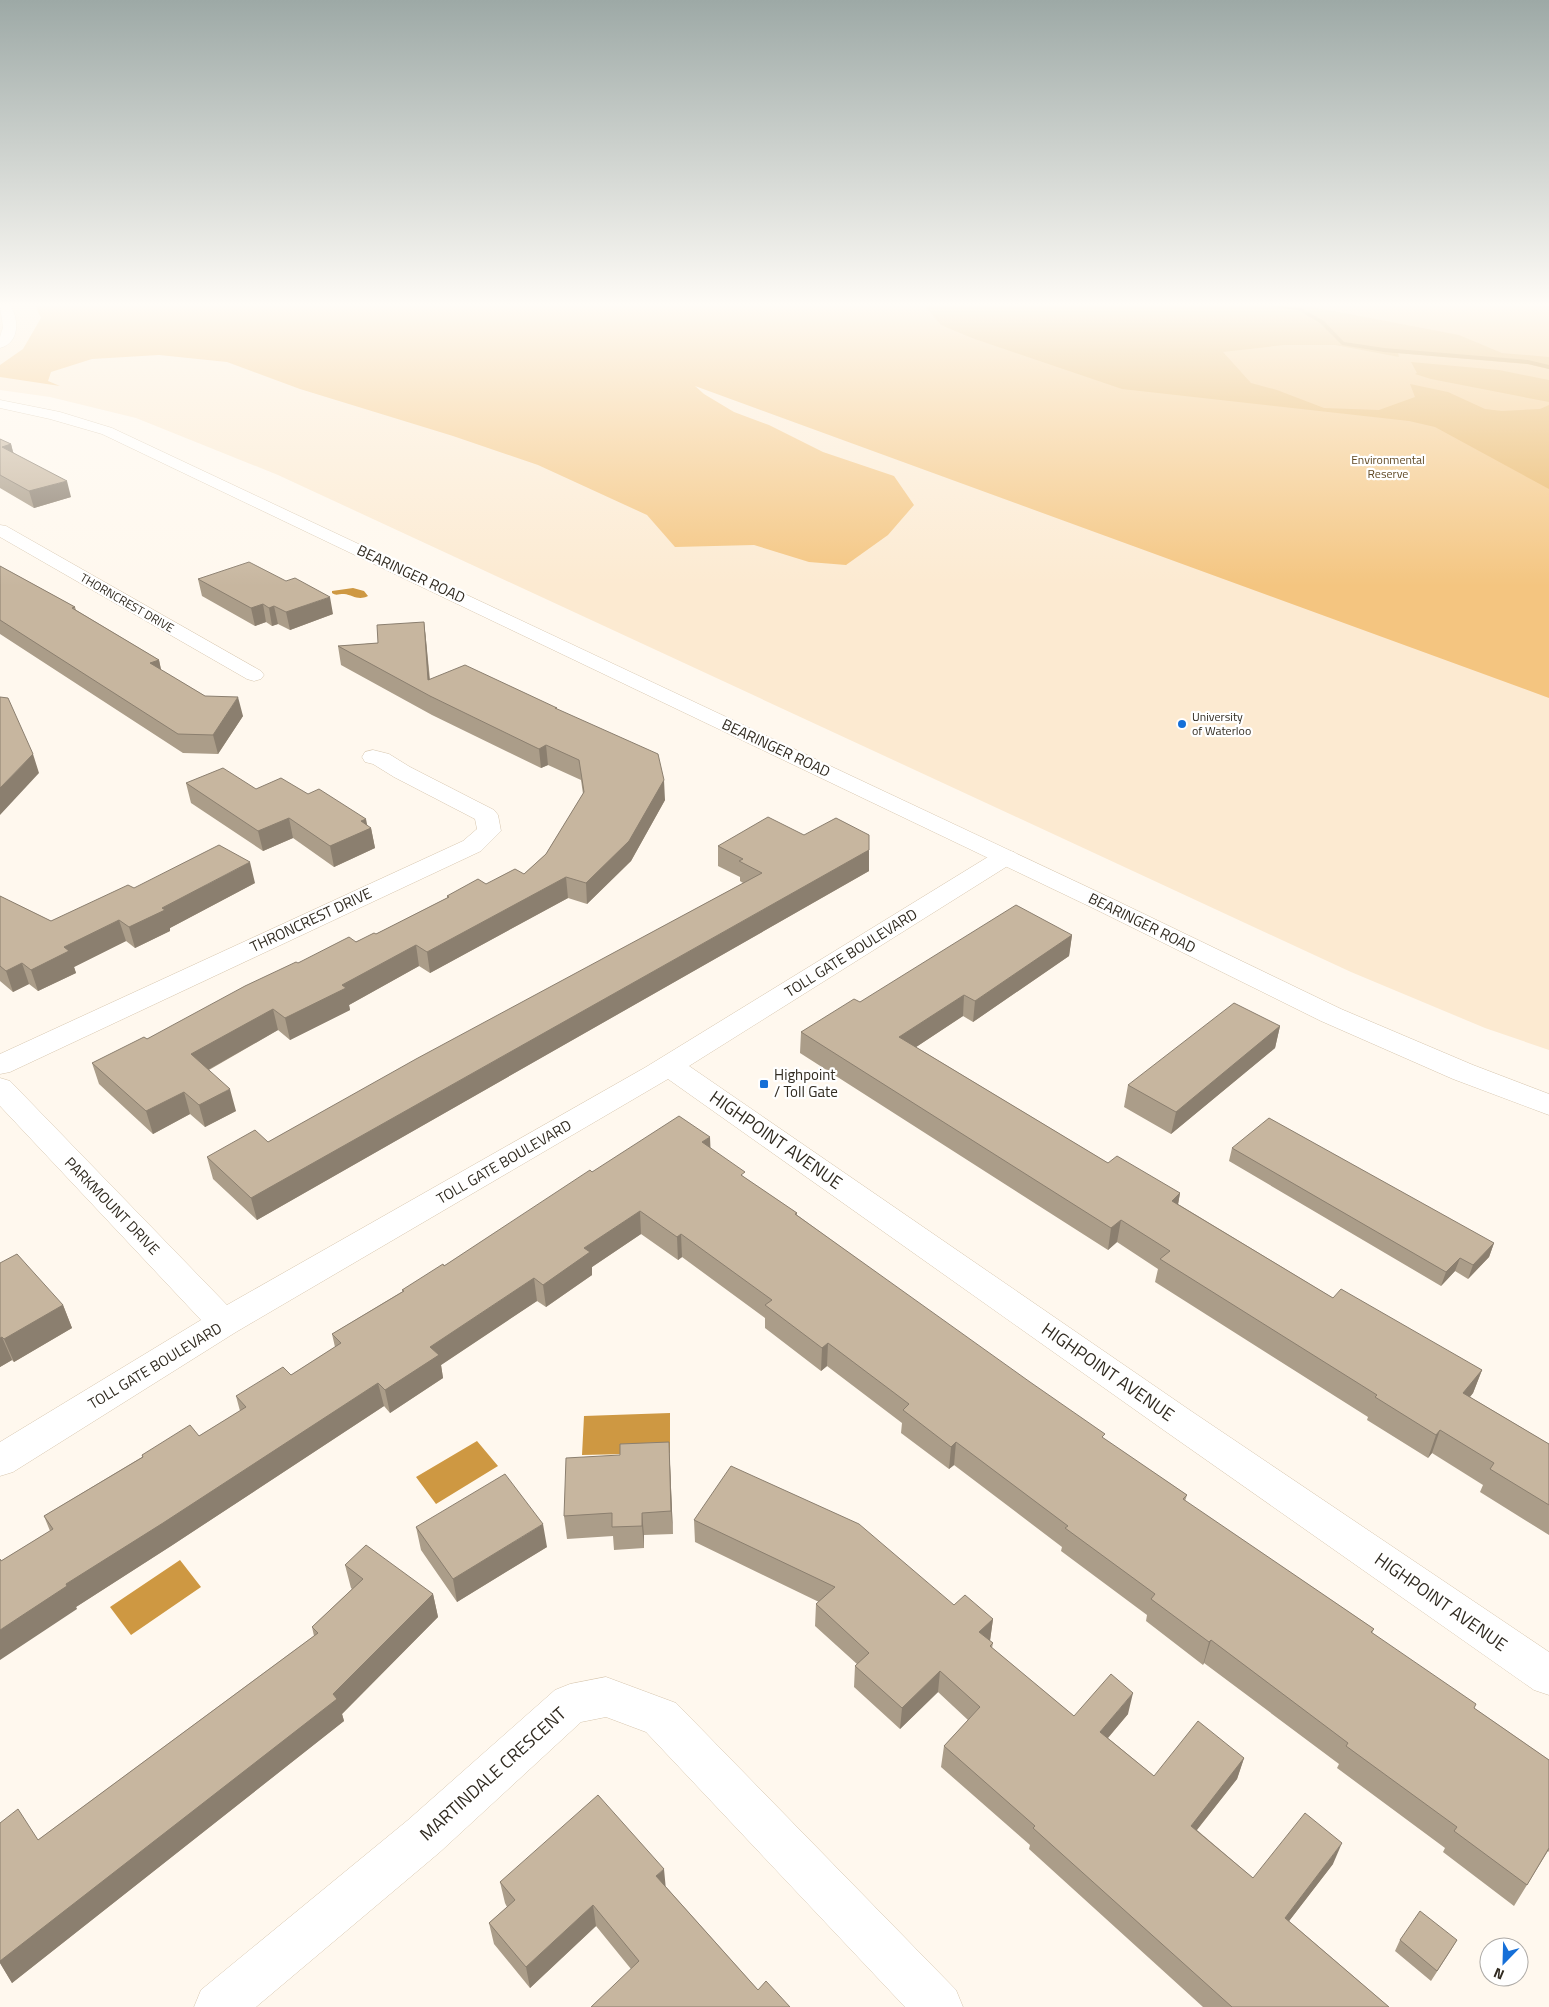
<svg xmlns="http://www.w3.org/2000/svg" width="1549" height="2007" viewBox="0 0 1549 2007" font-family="'Titillium Web',sans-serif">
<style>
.built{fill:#fcead1}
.green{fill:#f4c580}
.forest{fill:#e8b25d}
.water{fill:#ce9842}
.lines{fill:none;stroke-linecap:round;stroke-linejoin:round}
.stream{fill:#ce9842;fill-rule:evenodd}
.street-casing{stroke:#d7c6ae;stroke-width:1}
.secondary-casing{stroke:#d7c6ae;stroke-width:1}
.street{fill:#fff;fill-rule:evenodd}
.secondary{fill:#fff;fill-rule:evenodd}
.wall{fill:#ab9d89}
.shaded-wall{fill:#8b7f6f}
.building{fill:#c7b69f;stroke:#8b7f6f}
.poi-dot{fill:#156fd8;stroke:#fff;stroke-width:2}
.labels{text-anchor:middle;stroke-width:4.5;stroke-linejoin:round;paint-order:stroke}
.far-park-label{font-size:12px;fill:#604925;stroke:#fff}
.far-street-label{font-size:12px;fill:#312b21;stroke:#fff}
.far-poi-label{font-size:12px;fill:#312b21;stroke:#fff;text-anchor:start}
.street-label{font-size:15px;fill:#312b21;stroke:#fff}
.poi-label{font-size:15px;fill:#312b21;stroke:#fff;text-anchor:start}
.near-street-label{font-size:18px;fill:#312b21;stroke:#fff}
</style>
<rect width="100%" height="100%" fill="#fff8ee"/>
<!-- built -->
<path class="built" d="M0,305H1549V1050L1485,1028L1351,972L278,475L136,418L50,397L0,390Z"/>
<!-- green -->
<path class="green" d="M35,305H1549V698L695,386L704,394L734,412L769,425L823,452L894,476L914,505L888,535L846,565L809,562L754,545L675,547L647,515L538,465L453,436L300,389L227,362L159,355L92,359L51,372L48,381L60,386L0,377V365L23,349L41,318Z"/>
<!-- forest -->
<path class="forest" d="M924,305H1302L1459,335L1502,353L1549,357V369L1527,364L1398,353L1399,357L1335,345H1284L1223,352L1251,383L1277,390L1324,408L1379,410L1415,397L1410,384L1448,392L1485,409L1502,411L1540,409L1549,405V489L1435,427L1409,421L1122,389L972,338L941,325Z
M1411,362L1499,370L1549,380V402L1431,379L1415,374L1417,373Z"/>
<!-- water -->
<path class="water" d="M353,588L364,591L368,596C358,601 353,595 344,594C338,594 336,596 332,593V591Z
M670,1413V1453L582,1455L584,1416Z
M477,1441L498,1466L436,1504L416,1477Z
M180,1560L201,1587L131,1635L110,1607Z"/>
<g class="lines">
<!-- stream -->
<path class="stream" d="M1261,305L1301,308L1324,321L1344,342L1384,348L1528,360L1549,365V369L1528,364L1384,352L1342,345L1320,323L1298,310Z"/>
<defs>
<path id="street" d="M0,525L6,526L261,671L264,675L261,679L254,681L247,679L0,537Z
M373,750L389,754L410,767L494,810L498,815L501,831L481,851L10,1072L0,1074V1054L463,841L477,829L475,819L394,777L373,764L365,762L362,757L365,752Z
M1005,850L1014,852L1017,857L1014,862L689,1066L1191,1411L1549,1652V1695L1534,1690L1165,1431L668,1079L236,1332L13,1472L0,1476V1442L201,1320L0,1106V1078L10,1081L227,1305L646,1067L996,852Z
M606,1677L676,1703L956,1990L963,2007H905L646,1732L606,1717L581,1722L440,1852L256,2007H194L201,1990L408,1820L555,1690L570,1684Z"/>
<path id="secondary" d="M0,305H10C19,319 20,343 0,348V337L3,327Z
M0,400L60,412L112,428L1115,900L1341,1009L1473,1065L1549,1094V1115L1453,1079L1321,1021L1097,910L102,434L50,419L0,408Z"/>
</defs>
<!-- street casing -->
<use href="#street" class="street-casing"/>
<!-- secondary casing -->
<use href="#secondary" class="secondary-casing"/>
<!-- street -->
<use href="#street" class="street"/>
<!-- secondary -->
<use href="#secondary" class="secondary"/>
</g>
<!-- wall -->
<path class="wall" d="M0,439L11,444L13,452L71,497L34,508L0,488Z
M0,566L75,607L76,610L159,660L161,670L205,696L243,716L218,754L183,753L0,634Z
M198,579L333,614L290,630L278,624L272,626L266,622L255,626L202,596Z
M424,622L426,640L430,679L557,709L665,800L631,861L587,904L568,898L430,973L419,966L349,1005L350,1010L290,1040L278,1030L209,1070L236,1111L205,1127L190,1114L153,1134L99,1084L92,1063L147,1039L298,963L376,934L447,898V896L486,884L524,874L546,854L583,794L581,780L548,765L541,768L432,715L341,665L338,646L378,643Z
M186,783L308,794L371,828L375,848L334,867L293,838L263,851L191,803Z
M804,835L869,850V871L257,1220L213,1179L207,1157L268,1142L743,883L740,881V877L718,866V846Z
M255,883L170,928V931L135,948L126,941L74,967L76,973L38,991L29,984L13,992L0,981V896L51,921L134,888Z
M1072,935L1069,956L973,1022L963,1016L916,1047L1108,1163L1180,1193L1178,1204L1333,1298L1482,1370L1473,1393L1470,1397L1549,1444V1535L1480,1492L1483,1485L1432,1453L1428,1458L1367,1420L1368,1417L1155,1282L1158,1269L1117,1242L1108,1250L800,1053L801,1032L860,1002Z
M1280,1026L1275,1048L1171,1134L1124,1107L1128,1085Z
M710,1137V1148L745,1178L797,1213V1215L1104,1439L1187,1495L1185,1501L1374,1629L1372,1633L1474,1708L1549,1760V1852L1548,1851L1514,1906L1443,1852L1445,1848L1337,1768L1339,1764L1204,1663L1203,1665L1146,1621L1147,1615L1061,1551L1062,1547L954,1465L949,1469L901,1433L902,1423L827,1366L821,1371L765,1328V1318L682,1257L678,1260L641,1234L592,1267V1275L546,1307L537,1301L441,1365L443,1378L390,1413L384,1406L171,1546L76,1607L77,1609L1,1561L50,1531L44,1516L142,1457V1455L199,1436L240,1411L236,1396L291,1375L335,1347L332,1334L403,1291L402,1290L444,1266L592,1172Z
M1232,1148L1494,1243L1489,1257L1468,1279L1455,1271L1441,1286L1229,1161Z
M0,1263L63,1305L72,1328L14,1362L12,1360L0,1367Z
M669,1442L673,1534L644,1535V1548L614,1550L613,1536L567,1539L564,1516L620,1455Z
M694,1520L954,1605L993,1619L990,1641L993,1643L992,1648L1074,1716L1128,1714L1108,1738L1154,1776L1244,1758L1237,1779L1197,1830L1253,1878L1333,1864L1289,1921L1389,2007H1203L1029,1849L1030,1845L941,1767L944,1746L968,1720L938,1692L900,1729L854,1687L855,1666L857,1664L815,1626L816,1604L819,1602L695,1542Z
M416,1527L547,1547L457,1602L421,1550Z
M345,1565L433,1594L438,1617L342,1714L344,1721L12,1983L0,1963V1823L38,1840L314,1636L312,1627L352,1589L351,1588Z
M500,1882L666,1887L758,1990L790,2007L631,1969L596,1926L530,1988L494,1944L489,1923L507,1907L505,1903Z
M1400,1940H1457L1451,1950L1431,1981L1395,1951Z"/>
<!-- shaded-wall -->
<path class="shaded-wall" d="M11,444L15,460L2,447Z
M67,481L71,497L34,508L29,491Z
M330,597L333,614L290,630L286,612Z
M263,604L266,622L255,626L251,608Z
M274,606L278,624L272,626L269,608Z
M424,622L426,640L431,699L428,680Z
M159,660L163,679L150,663Z
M238,697L243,716L218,754L213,735Z
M546,745L548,765L541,768L539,749Z
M33,754L39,773L0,815V788Z
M664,780L665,800L631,861L587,904L586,883Z
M289,818L293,838L263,851L258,831Z
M366,819L368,829L371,828L375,848L334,867L330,846L361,821Z
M869,850V871L257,1220L251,1198Z
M250,862L255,883L170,928V931L135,948L129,927L162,908Z
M566,877L568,898L430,973L427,952Z
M119,920L126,941L74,967L76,973L38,991L31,970L64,947Z
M1072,935L1069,956L973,1022L975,1001Z
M416,945L419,966L349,1005L350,1010L290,1040L285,1018L342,985Z
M22,963L29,984L13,992L6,971Z
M964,995L963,1016L898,1059L899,1037Z
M273,1009L278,1030L197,1076L191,1054Z
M1280,1026L1275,1048L1171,1134L1176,1112Z
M230,1089L236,1111L205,1127L199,1105Z
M184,1092L190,1114L153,1134L146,1111Z
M710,1137L711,1159L702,1142Z
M1180,1193L1176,1216L1172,1201Z
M640,1211L641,1234L592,1267V1275L546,1307L543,1285L584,1248Z
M1121,1220L1117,1242L1108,1250L1111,1228Z
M681,1234L682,1257L678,1260L677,1237Z
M1494,1243L1489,1257L1468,1279L1473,1265Z
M1460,1258L1455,1271L1441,1286L1446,1272Z
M534,1278L537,1301L441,1365L443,1378L390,1413L385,1390L430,1347Z
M63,1305L72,1328L14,1362L4,1339Z
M2,1337L12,1360L0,1367V1338Z
M828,1343L827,1366L821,1371L822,1348Z
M1482,1370L1473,1393L1454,1416L1463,1393Z
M378,1383L384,1406L171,1546L76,1607L77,1609L0,1660V1630L66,1584Z
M1440,1430L1432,1453L1428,1458L1436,1435Z
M669,1442L670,1464L673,1534L671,1511Z
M956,1442L954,1465L949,1469L951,1447Z
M642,1513L644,1535V1548L642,1526Z
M543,1524L547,1547L457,1602L453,1579Z
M433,1594L438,1617L342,1714L344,1721L12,1983L0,1963V1961L333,1694Z
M993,1619L990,1640L976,1654L979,1632Z
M1211,1640L1204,1663L1203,1665L1209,1642Z
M940,1671L938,1692L900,1729L902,1708Z
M1133,1693L1128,1714L1095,1753L1100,1732Z
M1244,1758L1237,1779L1184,1846L1191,1826Z
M1342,1843L1333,1864L1276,1938L1285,1918Z
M664,1869L666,1890L656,1876Z
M593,1905L596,1926L530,1988L526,1967Z"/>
<!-- building -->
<path class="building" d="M0,439L11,444L2,447L67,481L29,491L0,475Z
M249,562L286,581L295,578L330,597L286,612L274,606L269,608L263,604L251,608L198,579Z
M0,566L75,607L72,608L159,660L150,663L205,696L238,697L213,735L178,734L0,620Z
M424,622L428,680L465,665L557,708H555L658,754L664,780L629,841L586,883L566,877L427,952L416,945L342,985L346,988L285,1018L273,1009L191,1054L230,1089L199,1105L184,1092L146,1111L92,1063L144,1037L147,1039L245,986L296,962L298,963L349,937L356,942L374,933L376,934L449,897L447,896L478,879L486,884L515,869L524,874L546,854L584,792L579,760L546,745L539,749L430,696L338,646L378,643L377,625Z
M0,697L8,698L33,754L0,788Z
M223,768L256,789L281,778L308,794L319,789L366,819L361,821L371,828L330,846L289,818L258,831L186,783Z
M768,817L804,835L836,818L869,835V850L251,1198L207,1157L255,1130L268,1142L416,1059L762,873L739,861L743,859L718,846Z
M219,845L250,862L162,908L165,910L129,927L119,920L64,947L69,951L31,970L22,963L6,971L0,966V896L51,921L128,885L134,888Z
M1016,905L1072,935L975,1001L964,995L899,1037L1108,1163L1117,1156L1180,1193L1172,1201L1333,1298L1341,1289L1482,1370L1463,1393L1549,1444V1505L1490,1469L1494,1463L1440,1430L1436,1435L1375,1397L1377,1395L1160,1259L1170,1251L1121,1220L1111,1228L801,1032L854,999L860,1002Z
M1234,1003L1280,1026L1176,1112L1128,1085Z
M679,1116L710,1137L702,1142L745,1172L741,1175L797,1213L795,1214L1030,1382L1105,1434L1102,1437L1187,1495L1183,1499L1374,1629L1371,1632L1476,1704L1474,1708L1549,1760V1848L1527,1885L1454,1831L1457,1827L1346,1746L1348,1743L1211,1640L1209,1642L1151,1599L1155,1594L1065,1528L1068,1526L956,1442L951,1447L903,1410L909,1404L828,1343L822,1348L765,1305L772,1300L681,1234L677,1237L640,1211L584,1248L590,1252L543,1285L534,1278L430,1347L439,1355L385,1390L378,1383L163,1523L66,1584L67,1586L0,1630V1559L1,1561L53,1529L44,1516L143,1457L142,1455L190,1425L199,1436L246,1407L236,1396L283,1367L291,1375L341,1343L332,1334L404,1291L402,1290L443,1264L444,1266L590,1170L592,1172Z
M1269,1118L1494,1243L1473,1265L1460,1258L1446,1272L1232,1148Z
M17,1254L63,1305L4,1339L2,1337L0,1338V1263Z
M669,1442L671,1511L642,1513V1526L612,1527V1513L564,1516L566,1458L620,1455V1444Z
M731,1466L859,1524L954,1605L965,1595L993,1619L979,1632L993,1643L990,1646L1074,1716L1111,1674L1133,1693L1100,1732L1154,1776L1198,1721L1244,1758L1191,1826L1253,1878L1305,1813L1342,1843L1285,1918L1389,2007H1232L1033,1828L1035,1826L944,1746L980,1707L940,1671L902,1708L855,1666L869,1653L816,1604L835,1587L694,1520Z
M505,1474L543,1524L453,1579L416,1527Z
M366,1545L433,1594L333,1694L337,1699L0,1961V1823L18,1809L38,1840L318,1633L312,1627L363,1579L345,1565Z
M598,1795L664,1869L656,1876L758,1990L766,1981L790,2007H591L639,1961L593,1905L526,1967L489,1923L515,1900L500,1882Z
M1420,1911L1457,1940L1437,1971L1400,1940Z"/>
<!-- sky -->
<linearGradient id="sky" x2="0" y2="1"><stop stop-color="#9da9a6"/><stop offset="0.52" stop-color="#fffcf7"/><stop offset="1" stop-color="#fffcf7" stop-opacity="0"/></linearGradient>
<rect width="1549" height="586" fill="url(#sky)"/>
<!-- markers -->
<g class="poi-dot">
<circle cx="1182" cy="724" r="5"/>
<rect x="759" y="1079" width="10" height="10" rx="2.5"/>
</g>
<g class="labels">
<!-- far-park labels -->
<g class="far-park-label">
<text x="1388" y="464">Environmental<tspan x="1388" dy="14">Reserve</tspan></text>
</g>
<!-- far-street labels -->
<g class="far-street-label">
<text transform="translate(127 603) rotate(30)" y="4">THORNCREST DRIVE</text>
</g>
<!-- far-poi labels -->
<g class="far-poi-label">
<text x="1192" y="721">University<tspan x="1192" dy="14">of Waterloo</tspan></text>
</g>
<!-- street labels -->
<g class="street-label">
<text transform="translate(411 574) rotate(25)" y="5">BEARINGER ROAD</text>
<text transform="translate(776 748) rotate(25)" y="5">BEARINGER ROAD</text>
<text transform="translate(311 920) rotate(-25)" y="5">THRONCREST DRIVE</text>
<text transform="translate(1142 923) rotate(26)" y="5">BEARINGER ROAD</text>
<text transform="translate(851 953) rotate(-32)" y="5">TOLL GATE BOULEVARD</text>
<text transform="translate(504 1162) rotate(-30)" y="5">TOLL GATE BOULEVARD</text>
<text transform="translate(112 1206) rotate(46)" y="5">PARKMOUNT DRIVE</text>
<text transform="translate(155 1366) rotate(-31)" y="5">TOLL GATE BOULEVARD</text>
</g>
<!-- poi labels -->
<g class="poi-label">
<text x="774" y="1080">Highpoint<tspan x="774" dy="17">/ Toll Gate</tspan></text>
</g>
<!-- near-street labels -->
<g class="near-street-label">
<text transform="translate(776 1140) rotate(35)" y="6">HIGHPOINT AVENUE</text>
<text transform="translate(1108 1372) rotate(35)" y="6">HIGHPOINT AVENUE</text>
<text transform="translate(1441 1602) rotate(35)" y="6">HIGHPOINT AVENUE</text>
<text transform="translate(493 1774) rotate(-42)" y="6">MARTINDALE CRESCENT</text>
</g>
</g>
<!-- north arrow -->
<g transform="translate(1504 1962) rotate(203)"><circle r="24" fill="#ffffff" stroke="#adaaa6"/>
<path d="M0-4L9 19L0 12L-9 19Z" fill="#156fd8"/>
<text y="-8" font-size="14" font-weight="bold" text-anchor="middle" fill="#312b21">N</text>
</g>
</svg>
